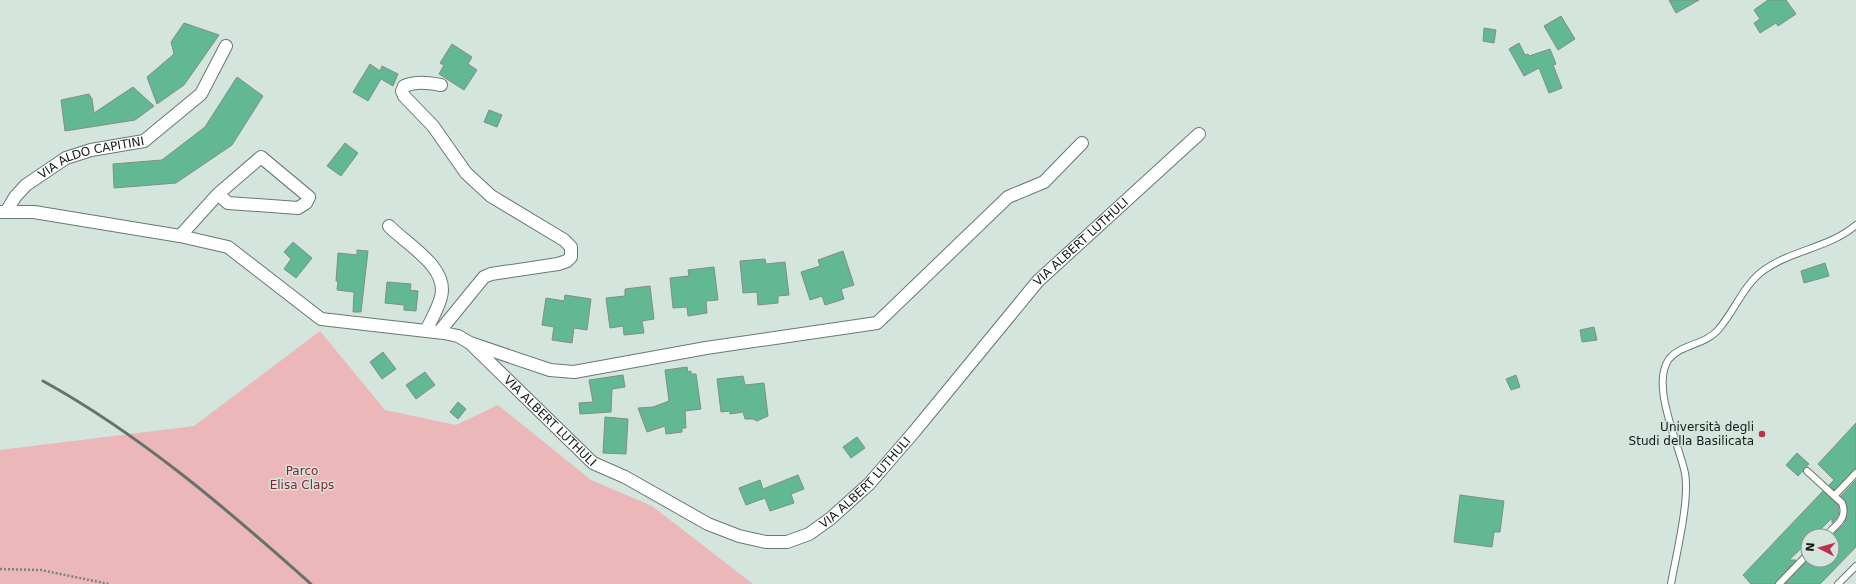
<svg xmlns="http://www.w3.org/2000/svg" width="1856" height="584" viewBox="0 0 1856 584" font-family="'DejaVu Sans',sans-serif">
<style>
.green{fill:#ecb7b9}
.building{fill:#62b892;stroke:#7f8f87}
.lines{fill:none;stroke-linecap:round;stroke-linejoin:round}
.service-casing{stroke:#697971;stroke-width:8}
.minor-casing{stroke:#697971;stroke-width:14}
.path{stroke:#77847e;stroke-width:2.5;stroke-dasharray:2 2;stroke-linecap:butt}
.service{stroke:#fff;stroke-width:6}
.minor{stroke:#fff;stroke-width:12}
.rail{stroke:#67726d;stroke-width:3}
.poi-dot{fill:#bf2e4a;stroke:#d3e5dc;stroke-width:1.5}
.labels{text-anchor:middle;stroke-width:3;stroke-linejoin:round;paint-order:stroke}
.street-label{font-size:12px;fill:#151b18;stroke:#d3e5dc}
.poi-label{font-size:12px;fill:#151b18;stroke:#d3e5dc;text-anchor:end}
.park-label{font-size:12px;fill:#842333;stroke:#d3e5dc}
</style>
<rect width="100%" height="100%" fill="#d3e5dc"/>
<!-- green -->
<path class="green" d="M320,331L385,410L456,425L498,405L591,480L652,506L753,584H0V450L194,426Z"/>
<!-- building -->
<path class="building" d="M1669,0H1699L1676,13Z
M1768,0H1786L1796,14L1778,26L1776,23L1760,33L1754,23L1760,19L1754,10Z
M1561,16L1575,39L1558,50L1544,26Z
M184,23L219,35L184,85L157,104L147,77L174,54L171,42Z
M1484,28L1496,30L1494,43L1483,41Z
M1519,43L1525,55L1528,54L1529,56L1550,49L1556,64L1553,65L1562,88L1549,93L1539,68L1524,76L1509,49Z
M452,44L472,57L468,64L477,70L464,90L439,74L444,65L440,63Z
M370,64L380,71L382,66L398,74L393,86L381,79L368,101L353,92Z
M237,77L263,96L232,145L176,183L114,188L113,164L162,160L205,127Z
M133,87L154,106L135,120L65,131L61,100L89,94L92,99L94,113Z
M489,110L502,115L497,127L484,122Z
M345,143L358,153L341,176L327,166Z
M293,242L312,258L296,278L284,269L291,259L284,252Z
M357,250L368,251L361,312H353L354,292L337,290L338,281H336L338,253L357,255Z
M843,251L854,285L841,289L844,299L825,305L822,296L810,300L801,272L820,266L818,260Z
M765,259L766,264L785,262L789,295L778,296V303L758,305L757,292L743,293L740,261Z
M1825,263L1829,276L1804,283L1801,271Z
M714,267L718,300L706,301L707,313L688,316L687,307L673,308L670,278L689,276L688,270Z
M387,282L411,284L410,290L418,291L416,311L404,310V305L385,303Z
M650,286L654,319L642,321L644,333L624,335L623,326L610,328L606,298L625,296V289Z
M565,295L591,299L587,330L574,328L572,343L552,340L554,327L542,325L546,298L564,301Z
M1594,327L1597,340L1582,342L1580,330Z
M383,352L396,369L382,379L370,362Z
M687,367L688,372L691,371V374H696L701,409L685,411L686,428H682V432L666,434L665,426L647,432L638,408L653,407L669,401L665,370Z
M425,372L435,385L416,399L406,385Z
M623,375L625,387L612,389L611,412L580,414L579,403L593,402L589,380Z
M1516,375L1520,387L1511,390L1506,379Z
M743,376L745,385L764,383L768,416L757,421L753,419H745L743,412L730,414V411L721,412L717,379Z
M458,402L466,409L458,419L450,412Z
M605,417L628,419L626,454L603,453Z
M1856,423V469L1834,490L1829,485L1834,480L1818,464Z
M857,437L865,448L851,458L843,447Z
M1797,453L1809,464L1798,476L1786,465Z
M798,475L804,489L791,494L794,503L770,511L765,498L746,505L739,488L760,480L763,489Z
M1856,480V547L1820,584H1785L1808,560H1832V536L1844,524L1848,514L1846,502L1841,496Z
M1823,491L1838,505L1839,513L1836,519L1832,523V518L1814,536H1808V542L1789,560H1796L1775,584H1751L1743,575Z
M1460,495L1504,501L1500,532H1494L1492,547L1454,542Z"/>
<g class="lines">
<defs>
<path id="service" d="M1807,471L1842,503C1848,519 1836,525 1825,536
M1835,495L1856,473
M1671,584C1676,555 1690,500 1685,473C1679,444 1650,385 1669,359C1681,344 1705,345 1718,330C1734,312 1744,284 1764,270C1792,250 1829,248 1856,225
M1779,584L1808,554
M1838,584L1856,566"/>
<g id="minor">
<path d="M0,212H34L180,236L228,247L321,319L444,333L458,336L470,343L550,370L574,372L706,348L877,323L1008,197L1044,182L1082,143"/>
<path id="s1" d="M6,212L15,197L26,185L66,158L91,150L144,141L201,94L226,46"/>
<path d="M389,226C407,245 449,267 441,297C438,309 431,320 426,331"/>
<path d="M180,236L218,194L261,157L309,197L306,203L298,208L228,203L218,194"/>
<path d="M439,332L484,277L491,274L558,264L567,261L571,257V247L564,240L491,196L466,173L433,126L404,96L402,91L404,86C417,81 428,83 441,85"/>
<path id="s2" d="M472,345L593,463L625,477L708,524L739,536L766,542H787L809,534L830,519L869,484L914,432L1038,281L1199,134"/>
</g>
</defs>
<!-- service casing -->
<use href="#service" class="service-casing"/>
<!-- minor casing -->
<use href="#minor" class="minor-casing"/>
<!-- path -->
<path class="path" d="M0,569L41,570L109,584"/>
<!-- service -->
<use href="#service" class="service"/>
<!-- minor -->
<use href="#minor" class="minor"/>
<!-- rail -->
<path class="rail" d="M43,381C141,435 228,510 311,584"/>
</g>
<!-- markers -->
<circle class="poi-dot" cx="1762" cy="434" r="4"/>
<g class="labels">
<!-- street labels -->
<g class="street-label">
<text dy="4" stroke="none"><textPath href="#s1" startOffset="106">VIA ALDO CAPITINI</textPath></text>
<text dy="4" stroke="none"><textPath href="#s2" startOffset="805">VIA ALBERT LUTHULI</textPath></text>
<text dy="4" stroke="none"><textPath href="#s2" startOffset="109">VIA ALBERT LUTHULI</textPath></text>
<text dy="4" stroke="none"><textPath href="#s2" startOffset="481">VIA ALBERT LUTHULI</textPath></text>
</g>
<!-- poi labels -->
<g class="poi-label">
<text x="1754" y="431">Università degli<tspan x="1754" dy="14">Studi della Basilicata</tspan></text>
</g>
<!-- park labels -->
<g class="park-label">
<text x="302" y="475">Parco<tspan x="302" dy="14">Elisa Claps</tspan></text>
</g>
</g>
<!-- north arrow -->
<g transform="translate(1820 548) rotate(276)"><circle r="19" fill="#d3e5dc" stroke="#87948e"/>
<path d="M0-3L7 15L0 10L-7 15Z" fill="#bf2e4a"/>
<text y="-6" font-size="11" font-weight="bold" text-anchor="middle" fill="#151b18">N</text>
</g>
</svg>
